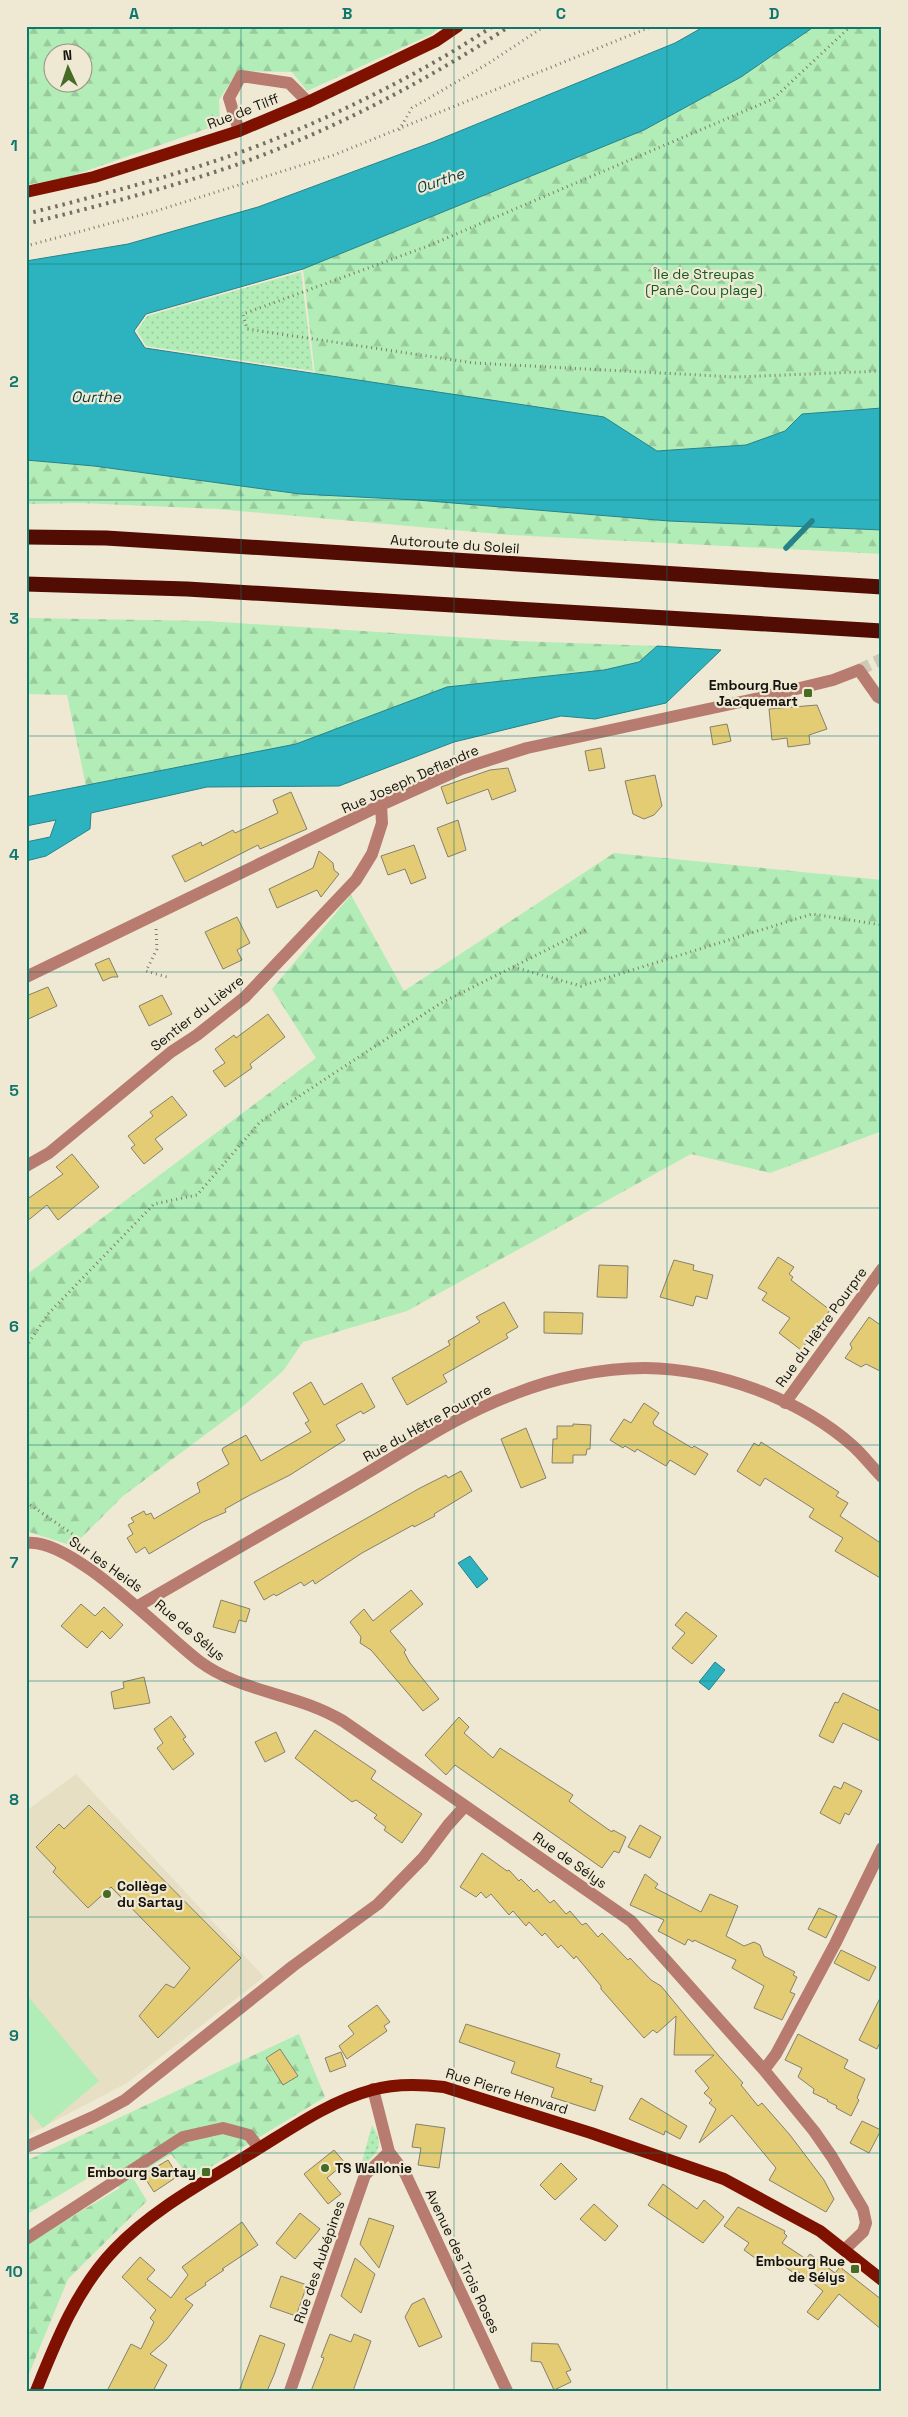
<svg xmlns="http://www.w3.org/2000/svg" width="908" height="2417" viewBox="0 0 908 2417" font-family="'Space Grotesk',sans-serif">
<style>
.built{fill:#e7dfc3}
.grass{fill:url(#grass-dots)}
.forest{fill:url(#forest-firs);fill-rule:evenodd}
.garden{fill:#b2ecb6}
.water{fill:#2db3bf;stroke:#268389}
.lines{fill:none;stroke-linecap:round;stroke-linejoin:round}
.stream{stroke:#268389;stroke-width:5.5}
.building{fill:#e4cc75;stroke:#85806d}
.minor-tunnel{stroke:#cec9b6;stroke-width:12;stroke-dasharray:12 6;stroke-linecap:butt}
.path{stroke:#807c6e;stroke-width:3;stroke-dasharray:1 4;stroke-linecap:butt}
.minor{stroke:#b77b70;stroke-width:12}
.major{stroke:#7e1100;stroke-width:12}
.highway{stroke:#510c03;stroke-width:15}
.rail{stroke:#736f62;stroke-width:4;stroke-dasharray:2.5 5;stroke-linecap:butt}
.grid{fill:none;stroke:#0f766e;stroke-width:1;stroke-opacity:0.55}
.poi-dot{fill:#466b25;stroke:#efe9d4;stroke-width:2}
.labels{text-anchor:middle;stroke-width:4.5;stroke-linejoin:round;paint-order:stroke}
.street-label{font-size:14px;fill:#15130c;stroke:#efe9d4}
.park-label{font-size:14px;fill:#135b22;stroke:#efe9d4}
.poi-label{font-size:14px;font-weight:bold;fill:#15130c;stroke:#efe9d4;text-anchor:end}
.water-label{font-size:15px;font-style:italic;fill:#003b40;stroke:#efe9d4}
.neatline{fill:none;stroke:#0f766e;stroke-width:2}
.grid-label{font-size:16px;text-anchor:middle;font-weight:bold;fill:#0f766e}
</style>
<defs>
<pattern id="grass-dots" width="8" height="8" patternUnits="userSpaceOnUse" patternTransform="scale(1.25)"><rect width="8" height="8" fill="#b2ecb6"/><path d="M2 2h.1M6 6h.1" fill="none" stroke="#98ca9b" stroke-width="1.8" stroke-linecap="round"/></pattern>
<pattern id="forest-firs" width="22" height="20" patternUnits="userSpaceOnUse" patternTransform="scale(1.25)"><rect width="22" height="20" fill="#b2ecb6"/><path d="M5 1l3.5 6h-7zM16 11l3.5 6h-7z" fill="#98ca9b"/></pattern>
</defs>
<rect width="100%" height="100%" fill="#efe9d4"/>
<!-- built -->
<path class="built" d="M76,1774L264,1977L127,2083L26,2136V1811Z"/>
<!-- grass -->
<path class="grass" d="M301,272L313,371L146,346L137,331L147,316Z
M372,2125C386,2147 377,2153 360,2169Z"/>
<!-- forest -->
<path class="forest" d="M26,26H442L430,35L307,91L292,72L238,71L219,100L220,124L66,178L26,185ZM52,52H82V82H52Z
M815,26H882V408L802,414L785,431L746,445L657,451L604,417L315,374L303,269L644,130L741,77Z
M26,460L94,466L300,494L417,500L669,521L882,530V554L510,535L217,509L81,503L26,504Z
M26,618L206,621L517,641L657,646L639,662L604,670L447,687L296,744L86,786L67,695L26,694Z
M614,853L882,880V1131L770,1173L691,1154L407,1311L303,1342L283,1371L241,1408L123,1496L73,1546L26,1531V1275L316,1058L272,989L351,895L404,991Z
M299,2034L325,2097L191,2179L171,2154L133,2178L147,2201L68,2279L26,2381V2244L120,2188L100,2171L26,2215V2161Z"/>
<!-- garden -->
<path class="garden" d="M26,1994L99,2081L43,2128L26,2108Z"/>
<!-- water -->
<path class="water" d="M705,26H815L741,77L644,130L303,269L146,314L134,331L145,348L604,417L657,451L746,445L785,431L802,414L882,408V530L669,521L417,500L300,494L94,466L26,460V261L128,244L258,207L433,142L675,43Z
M657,646L721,650L666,703L595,719L561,716L454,742L339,786L207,787L91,813L90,829L46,856L26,861V842L50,837L56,820L26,826V797L296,744L447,687L604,670L639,662Z
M470,1556L488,1579L477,1588L458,1563Z
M715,1662L725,1670L709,1690L699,1682Z"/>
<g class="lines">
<!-- stream -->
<path class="stream" d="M786,548L812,521"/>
</g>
<!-- building -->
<path class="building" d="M817,705L827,729L809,735L810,744L788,747L787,738L772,740L769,709Z
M727,724L731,741L713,745L710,727Z
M601,748L605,768L589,771L585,751Z
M508,768L516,791L492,800L488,789L447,804L441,787L490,770Z
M655,775L662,806L654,815L644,819L633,814L625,781Z
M291,792L307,829L260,849L258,845L185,882L172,856L201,842L202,846L233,830L235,833L278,813L273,800Z
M458,820L466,850L448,857L437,828Z
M414,845L426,878L411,884L405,869L388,875L381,856Z
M319,851L333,863L334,870L339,874L321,897L317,890L277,908L269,889L313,868Z
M237,917L250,943L237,950L242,960L223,969L205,932Z
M109,958L118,977H112L103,981L95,964Z
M48,987L57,1006L26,1020V996Z
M162,995L172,1014L149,1026L139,1006Z
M268,1014L285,1037L250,1064L252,1068L225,1087L213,1071L225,1063L215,1049L234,1035L236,1038Z
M172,1096L187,1115L155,1139L163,1149L144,1164L131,1148L135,1145L128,1136L153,1116L150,1112Z
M72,1154L99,1187L58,1220L47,1205L26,1222V1200L63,1174L56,1167Z
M778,1257L794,1267L789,1274L793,1277L791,1280L830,1310L801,1350L779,1333L790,1318L762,1300L767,1293L758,1288Z
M674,1260L694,1265L693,1270L713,1275L707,1299L696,1296L693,1306L660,1297Z
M599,1265L628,1266L627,1298L597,1297Z
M504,1302L518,1327L506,1334L508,1338L443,1375L447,1382L407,1405L392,1378L450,1345L448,1341L480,1322L476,1317Z
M544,1312L583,1313L582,1334L544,1333Z
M869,1317L882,1326V1372L866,1364L861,1367L845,1358L852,1348L850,1344Z
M311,1382L324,1405L362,1383L375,1407L363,1414L361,1411L336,1425L345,1440L290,1475L250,1495L225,1509L226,1512L203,1522L149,1554L145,1547L136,1553L127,1538L133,1534L128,1525L134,1522L131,1518L144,1511L146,1515L151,1513L154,1519L200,1492L197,1483L229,1464L222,1450L223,1448L246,1435L261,1461L311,1432L305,1423L309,1421L293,1393Z
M644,1403L659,1413L653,1422L654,1425L692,1448L694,1446L708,1454L695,1475L670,1460L666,1466L637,1449L635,1452L625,1446L623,1448L610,1440L624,1419L631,1423Z
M573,1424L591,1425L590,1449H587L586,1455H573V1463H552L553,1439H557V1426H573Z
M526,1428L546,1478L521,1488L501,1439Z
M761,1442L839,1492L836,1496L848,1503L840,1516L882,1544V1579L835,1551L843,1538L809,1517L814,1509L765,1478L760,1486L737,1471L754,1443L759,1446Z
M461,1471L472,1491L434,1514L435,1516L414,1527L413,1525L362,1553L315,1584L313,1580L304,1586L301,1582L276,1596L274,1594L264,1600L254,1582L420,1488L446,1475L448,1478Z
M411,1590L423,1604L390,1631L406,1650L404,1652L410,1663L439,1699L423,1711L371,1650L360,1643L361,1637L350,1622L364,1609L373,1621Z
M221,1600L250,1609L246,1622L239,1620L235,1633L213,1627Z
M81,1604L95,1616L104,1607L123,1625L110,1639L102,1631L87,1648L61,1626Z
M686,1612L717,1636L692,1664L672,1648L685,1633L675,1625Z
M144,1677L150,1703L114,1709L111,1692L124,1688L123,1682Z
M843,1693L882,1712V1742L843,1723L833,1743L819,1736L835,1702L838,1703Z
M171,1716L186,1737L183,1739L194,1754L173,1770L157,1748L163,1743L154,1729Z
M459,1717L469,1727L464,1733L493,1758L500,1748L573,1795L569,1801L585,1813L612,1832L613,1830L626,1837L619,1853L614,1851L602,1868L455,1765L446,1775L425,1755Z
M315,1730L376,1771L371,1779L422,1814L402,1843L384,1830L386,1827L374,1818L377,1815L356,1800L352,1802L295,1758Z
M276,1732L285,1752L265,1762L255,1742Z
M844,1782L862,1791L849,1815L845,1813L840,1824L820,1813L834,1786L841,1789Z
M89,1805L241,1958L158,2038L139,2016L166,1984L174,1988L190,1968L111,1887L88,1908L53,1872L56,1868L36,1847L59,1824L64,1829Z
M640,1825L661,1837L650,1858L628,1847Z
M482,1853L507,1871L509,1870L519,1881L521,1879L534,1892L537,1889L550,1903L554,1900L566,1914L570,1911L582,1925L586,1923L598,1937L602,1933L628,1960L630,1958L651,1980L661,1986L718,2055L743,2083L741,2085L758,2106L762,2103L790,2135L824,2180L834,2199L826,2212L769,2180L776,2168L732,2115L699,2143L716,2109L709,2103L712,2100L704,2093L709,2088L695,2071L714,2055H674L676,2016L657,2033L653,2030L644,2038L601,1989V1986L576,1956L574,1959L561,1945L558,1948L545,1933L542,1936L529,1922L526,1926L513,1911L509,1915L491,1894L486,1898L481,1892L476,1897L460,1887Z
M645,1874L658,1884L655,1888L701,1912L710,1894L738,1906L726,1936L744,1946L754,1942L760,1945L764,1956L795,1972L793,1975L797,1977L790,1992L795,1994L782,2020L754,2008L764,1986L732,1968L736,1960L694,1940L693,1942L688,1939L685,1945L658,1931L664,1920L630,1905Z
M819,1908L837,1916L826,1938L808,1929Z
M841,1950L876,1967L869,1981L834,1963Z
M882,1994V2038L877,2049L859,2040Z
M377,2005L390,2022L384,2026L387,2031L347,2059L339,2046L354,2034L348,2026Z
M466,2024L560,2054L556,2067L592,2079L590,2082L603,2086L595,2111L551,2097L554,2088L511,2073L515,2062L459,2042Z
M798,2034L848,2060L844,2068L865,2079L857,2098L859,2100L851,2116L836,2108L837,2106L827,2101L828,2100L813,2093L814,2089L798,2077L802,2068L785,2060Z
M280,2049L298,2076L283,2085L266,2058Z
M341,2052L346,2066L330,2072L325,2058Z
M641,2098L687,2126L680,2139L665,2131L664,2135L629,2119Z
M862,2121L881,2130L869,2153L850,2143Z
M416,2124L445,2128L439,2168L418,2165L421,2148L412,2147Z
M334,2150L345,2163L327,2178L341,2194L328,2204L304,2174Z
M168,2160L178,2176L154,2192L143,2175Z
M561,2163L577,2179L555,2200L540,2185Z
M663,2184L697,2209L704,2200L724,2217L703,2243L648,2205Z
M594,2204L618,2226L605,2241L580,2219Z
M738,2207L785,2231L784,2233L787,2236L782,2243L806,2259L810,2254L835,2273L840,2267L882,2300V2330L839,2294L818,2320L807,2312L823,2291L796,2270L794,2273L772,2258L766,2266L744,2250L749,2243L724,2226Z
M300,2213L320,2229L295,2259L276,2243Z
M369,2218L394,2226L379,2268L360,2244Z
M242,2222L258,2245L222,2269L224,2270L205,2283L206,2285L185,2299L193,2305L167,2339L150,2354L167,2365L153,2391H107L131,2344L141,2349L154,2322L150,2318L156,2310L122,2277L140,2257L155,2270L147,2279L171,2298L188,2275L182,2267Z
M355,2258L375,2274L361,2313L341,2296Z
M281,2276L307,2285L296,2316L270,2307Z
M424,2298L442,2337L419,2347L405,2317L412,2304Z
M330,2334L351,2342L354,2334L371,2341L353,2391H311L324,2358L321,2357Z
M260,2335L285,2344L274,2375L267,2391H239Z
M532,2343L558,2344L571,2370L566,2372L571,2382L554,2390L541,2362L531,2361Z"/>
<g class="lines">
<!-- minor-tunnel -->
<path class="minor-tunnel" d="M859,670L882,659"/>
<!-- path -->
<path class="path" d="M851,26L773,99L428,246L243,314L247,329L474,363L736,377L882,371
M399,130L412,108L489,63L545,26
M26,246L156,211L334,155L653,26
M156,929L157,949L146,971L167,977
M513,967L588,929
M26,1347L48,1314L154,1204L197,1195L260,1122L441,1003L513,967L581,986L812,914L882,925
M26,1502L74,1535L75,1543"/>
<!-- minor -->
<path class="minor" d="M239,131L229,98L241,76L289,83L308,102
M26,977L381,805L461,769L527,748L759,698L833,680L859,670L878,697L882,699
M26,1166L49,1153L171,1052L197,1035L245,997L356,880L372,854L382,823L381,805
M785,1403L882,1269
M26,1543C71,1536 163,1634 199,1661C242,1693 297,1693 343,1721L631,1921L764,2070L814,2131L832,2157L863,2209L866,2223L863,2232L844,2250
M138,1606C210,1565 281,1523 352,1482C405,1451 457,1415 514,1394C554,1378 602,1368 645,1368C717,1369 799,1398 853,1446C863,1455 872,1467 882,1477
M764,2070L776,2054L835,1944L882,1848
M373,2089L389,2152L405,2173L507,2391
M26,2147L95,2116L125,2100L293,1966L378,1904L423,1858L448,1825L465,1806
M26,2239L183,2137L223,2128L249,2135L259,2148
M290,2391L365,2175L389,2152"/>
<!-- major -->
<path class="major" d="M26,192L94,177L239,131L308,102L436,41L458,26
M36,2391C56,2341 77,2288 115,2249C152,2210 203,2183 248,2155C288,2131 327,2102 372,2090C396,2083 420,2084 444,2087L591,2133L724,2179L820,2231L882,2280"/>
<!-- highway -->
<path class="highway" d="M26,537L106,538L882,587
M26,584L187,589L882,631"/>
<!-- rail -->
<path class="rail" d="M26,214C93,197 159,180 224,158C312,128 415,78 493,26
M26,224C94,207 161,190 227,168C326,134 423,83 510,26"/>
</g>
<!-- grid -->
<path class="grid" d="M241,26V2391M454,26V2391M667,26V2391M26,264H882M26,500H882M26,736H882M26,972H882M26,1208H882M26,1445H882M26,1681H882M26,1917H882M26,2153H882"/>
<!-- markers -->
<g class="poi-dot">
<rect x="803" y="688" width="10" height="10" rx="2.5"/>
<circle cx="107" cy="1894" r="5"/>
<circle cx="325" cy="2168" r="5"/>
<rect x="201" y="2167" width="10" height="10" rx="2.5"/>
<rect x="850" y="2264" width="10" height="10" rx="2.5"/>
</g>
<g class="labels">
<!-- street labels -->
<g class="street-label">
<text transform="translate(243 111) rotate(-21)" y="5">Rue de Tilff</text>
<text transform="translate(455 544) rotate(4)" y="5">Autoroute du Soleil</text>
<text transform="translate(410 779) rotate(-24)" y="5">Rue Joseph Deflandre</text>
<text transform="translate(197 1013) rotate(-38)" y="5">Sentier du Lièvre</text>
<text transform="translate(821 1327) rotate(-54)" y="5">Rue du Hêtre Pourpre</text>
<text transform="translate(427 1423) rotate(-29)" y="5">Rue du Hêtre Pourpre</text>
<text transform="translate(106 1564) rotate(35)" y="5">Sur les Heids</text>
<text transform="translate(190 1630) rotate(40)" y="5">Rue de Sélys</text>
<text transform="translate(570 1860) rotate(35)" y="5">Rue de Sélys</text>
<text transform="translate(507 2091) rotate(17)" y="5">Rue Pierre Henvard</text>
<text transform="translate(463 2261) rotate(65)" y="5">Avenue des Trois Roses</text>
<text transform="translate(319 2262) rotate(-71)" y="5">Rue des Aubépines</text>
</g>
<!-- park labels -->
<g class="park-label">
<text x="704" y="279">Île de Streupas<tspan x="704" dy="16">(Panê-Cou plage)</tspan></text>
</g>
<!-- poi labels -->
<g class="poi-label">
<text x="798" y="690">Embourg Rue<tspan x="798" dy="16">Jacquemart</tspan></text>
<text x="117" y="1891" text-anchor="start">Collège<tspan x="117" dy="16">du Sartay</tspan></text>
<text x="335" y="2173" text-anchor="start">TS Wallonie</text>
<text x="196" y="2177">Embourg Sartay</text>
<text x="845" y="2266">Embourg Rue<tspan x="845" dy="16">de Sélys</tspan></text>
</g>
<!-- water labels -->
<g class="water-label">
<text transform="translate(440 181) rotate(-19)" y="5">Ourthe</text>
<text x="96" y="402">Ourthe</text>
</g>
</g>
<!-- border -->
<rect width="908" height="2417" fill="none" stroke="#efe9d4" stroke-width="55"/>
<!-- north arrow -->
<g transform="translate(68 68) rotate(357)"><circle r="24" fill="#efe9d4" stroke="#989384"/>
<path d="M0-4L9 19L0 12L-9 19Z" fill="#466b25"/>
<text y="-8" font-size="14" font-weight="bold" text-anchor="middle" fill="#15130c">N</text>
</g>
<rect x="28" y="28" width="852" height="2362" class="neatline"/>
<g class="grid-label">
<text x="134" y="19">A</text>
<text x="347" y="19">B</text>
<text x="561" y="19">C</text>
<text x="774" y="19">D</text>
<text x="14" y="151">1</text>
<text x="14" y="387">2</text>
<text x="14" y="624">3</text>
<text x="14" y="860">4</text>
<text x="14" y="1096">5</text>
<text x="14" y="1332">6</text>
<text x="14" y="1568">7</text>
<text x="14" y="1805">8</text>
<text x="14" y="2041">9</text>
<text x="14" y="2277">10</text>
</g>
</svg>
